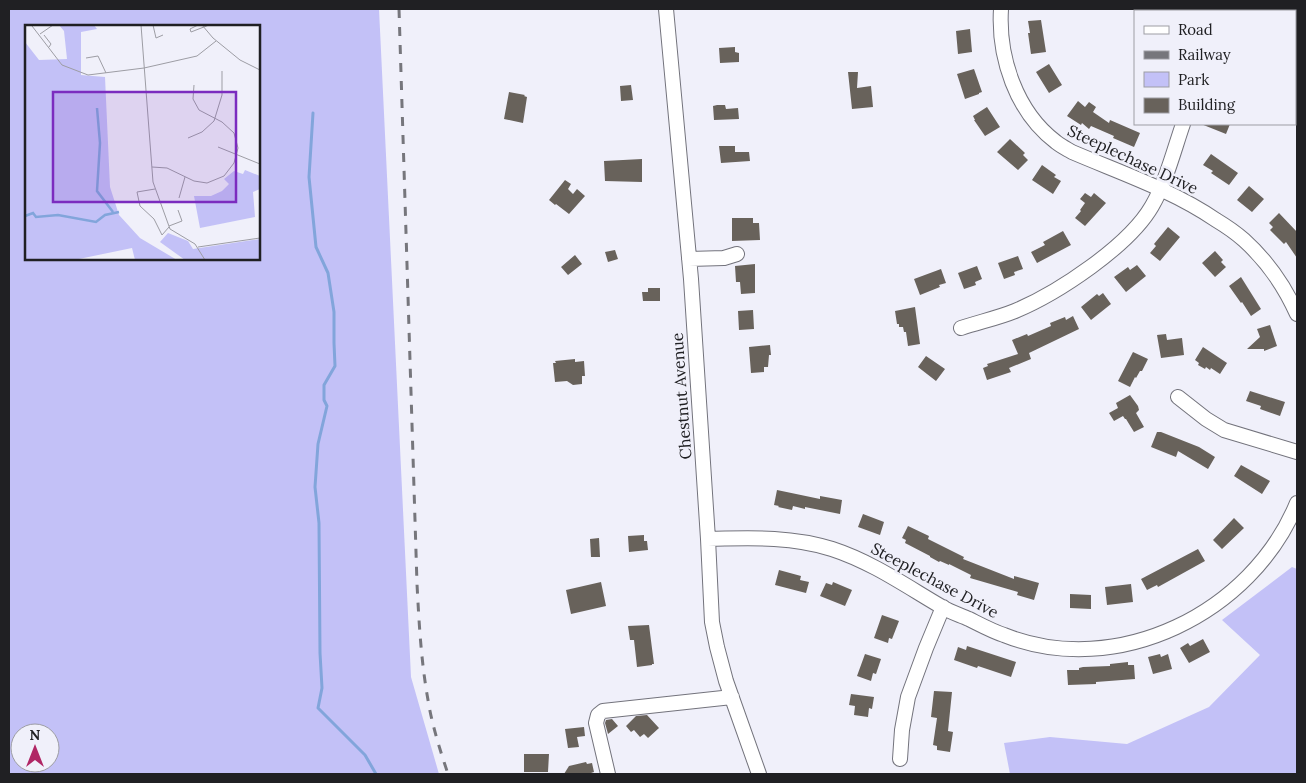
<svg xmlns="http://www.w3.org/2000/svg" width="1306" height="783" viewBox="0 0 1306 783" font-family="Lora,serif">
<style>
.green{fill:#c3c1f7;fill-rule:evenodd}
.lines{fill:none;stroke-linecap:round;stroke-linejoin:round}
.stream{stroke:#82a5db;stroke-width:3}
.building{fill:#68625b}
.minor-casing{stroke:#73737c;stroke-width:16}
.minor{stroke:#fff;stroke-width:14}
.rail{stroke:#76767c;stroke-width:3;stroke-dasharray:9 9;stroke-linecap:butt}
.labels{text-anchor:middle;stroke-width:5;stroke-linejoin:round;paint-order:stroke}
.street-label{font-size:16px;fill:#202023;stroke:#f0f0fa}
.inset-river{fill:none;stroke:#82a5db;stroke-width:2.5}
.inset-road{fill:none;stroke:#9d9da4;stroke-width:1}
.view{fill:#7b2cbf;fill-opacity:0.15;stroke:#7b2cbf;stroke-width:2.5}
.inset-edge{fill:none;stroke:#202023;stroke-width:2.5}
</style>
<rect width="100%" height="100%" fill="#f0f0fa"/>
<!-- green -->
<path class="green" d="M9,9H379L411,677L439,774H9ZM26,26H259V259H26ZM20,733H50V763H20Z
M1292,567L1297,569V774H1010L1004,743L1050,737L1127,744L1209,707L1260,655L1222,620Z"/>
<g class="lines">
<!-- stream -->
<path class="stream" d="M313,113L309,177L316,247L328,273L334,312V343L335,366L324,385V400L327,406L318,444L315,487L319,523L320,653L322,688L318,708L365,755L376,774"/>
</g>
<!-- building -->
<path class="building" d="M1041,20L1046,52L1031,54L1028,33H1030L1028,21Z
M970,29L972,52L958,54L956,31Z
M735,47V52L739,53V62L720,63L719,48Z
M1049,64L1062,85L1049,93L1036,72Z
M974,69L982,92L979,93V94L965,99L957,74Z
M848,72H858L857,88L871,86L873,107L852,109Z
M631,85L633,100L621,101L620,86Z
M509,92L525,95L524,96L527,97L523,123L504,119Z
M1078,101L1085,107L1089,102L1096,107L1093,112L1109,123L1110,120L1140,133L1134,147L1113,138L1114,136L1091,126L1089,129L1082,123L1081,125L1067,116Z
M717,105H725L726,109L738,108L739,119L714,120L713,106Z
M987,107L1000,127L985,136L974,120H975L973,116Z
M1201,124H1230L1226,134Z
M1010,139L1025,153L1023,155L1028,160L1018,170L997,152Z
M719,146H735V152H749L750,161L721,163Z
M1211,154L1238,173L1229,185L1211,173L1213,171L1203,165Z
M642,159V182L605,181L604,161Z
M1042,165L1056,175L1054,177L1061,181L1053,194L1032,180Z
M565,180L571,184L568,189L573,194L577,189L585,196L569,214L556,204L555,205L549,200Z
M1249,186L1264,199L1252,212L1237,200Z
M1085,193L1091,197L1094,193L1106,203L1085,226L1075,218L1081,211L1080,210L1085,203L1080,199Z
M1279,213L1297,232V258L1286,242L1284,244L1270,230L1273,227L1269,223Z
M732,218H753V223H759L760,240L732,241Z
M1168,227L1180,237L1160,261L1150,253L1156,246L1154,244Z
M1063,231L1071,245L1037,263L1031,252L1045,245L1043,242Z
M615,250L618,259L608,262L605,252Z
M1215,251L1223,260L1221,262L1226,267L1215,277L1202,263Z
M575,255L582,264L568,275L561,267Z
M1018,256L1023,269L1014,272L1015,275L1004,279L998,263Z
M755,264V293L741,294L740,282H736L735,266Z
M1137,265L1146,276L1126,292L1114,277L1128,267L1130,270Z
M977,266L982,279L975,282L976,285L964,289L958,273Z
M941,269L946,283L939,285L940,287L920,295L914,279Z
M1241,277L1261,309L1251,316L1242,302L1241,303L1229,286Z
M648,288H660V301H643L642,292H648Z
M1103,293L1111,304L1091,320L1081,307L1097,294L1099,296Z
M915,307L920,344L908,346L906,332H904L903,327H899V324H897L895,311Z
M753,310L754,329L739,330L738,311Z
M1073,316L1079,329L1029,353L1031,359L1009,368L1011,372L987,380L983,368L988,366L987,364L1018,354L1012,340L1027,334L1028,336L1051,326L1050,323L1065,317L1066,320Z
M1270,325L1277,346L1264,351V349H1247L1260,337L1257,329Z
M1166,334L1167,340L1182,338L1184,355L1161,358L1157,335Z
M770,345L771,355H769L768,367H764V372L751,373L749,347Z
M1203,347L1227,363L1220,374L1211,368L1210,370L1206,367L1205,369L1198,365L1199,363L1195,360Z
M1133,352L1148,359L1142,371H1140L1136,378L1135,377L1130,387L1118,381Z
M926,356L945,369L936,381L918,367Z
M575,359V362L584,361L585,376H582V384L573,385L567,381L555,382L553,363H556L555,361Z
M1250,391L1285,402L1280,416L1260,409L1261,406L1246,401Z
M1130,395L1138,406L1139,410L1136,413L1144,427L1134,432L1126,419H1125L1123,416L1114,421L1109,413L1118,408L1116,403Z
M1157,432H1161L1199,447L1215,457L1208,469L1178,451L1176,457L1151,447Z
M1241,465L1270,481L1262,494L1234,476Z
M777,490L820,499V496L842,500L840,514L805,507V509L793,506L792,510L778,507L779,506L774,505Z
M863,514L884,522L880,535L858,527Z
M1234,518L1244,528L1222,549L1213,540Z
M908,526L929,536L928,539L964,557L963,559L1014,579V576L1039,583L1034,600L1017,595L1018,592L970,578L971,575L949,564V565L940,561L939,562L930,557V556L905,543L906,540L902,538Z
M644,535V541H647L648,550L629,552L628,536Z
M599,538L600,557H591L590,539Z
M1198,549L1205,561L1158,587L1157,585L1147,590L1141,579Z
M779,570L801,576L800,580L809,582L806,593L775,585Z
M601,582L606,606L571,614L566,590Z
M833,582L852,590L845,606L820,596L826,583L832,585Z
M1131,584L1133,602L1107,605L1105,587Z
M1070,594L1091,595V609L1070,608Z
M882,615L899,621L892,639L889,638L888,643L874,638Z
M649,625L654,664H652V665L637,667L634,640H630L628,626Z
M1203,639L1210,652L1189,663L1180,648L1188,643L1190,646Z
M967,646L1016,662L1011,677L978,666L977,668L954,660L958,647L966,650Z
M865,654L881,659L876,674L873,673L871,681L857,676Z
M1160,654L1161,657L1168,654L1172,669L1153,674L1148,657Z
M1128,662V665H1134L1135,679L1096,682V684L1068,685L1067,670H1079V668L1083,667L1110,666V664Z
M934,691L952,692L948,731L953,732L950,752L937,750V746L933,745L937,718L931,717Z
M851,694L874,697L872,709L869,708L868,717L854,715L855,706L849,705Z
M647,715L659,728L648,738L644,734L640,737L634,730L631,732L626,726L636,716Z
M612,719L618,726L608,734L605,723L606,720Z
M584,727L585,736L577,737L579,747L568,748L565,729Z
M524,754H549L548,772H524Z
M586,762L587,764L592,763L594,772L588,774H564L569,766Z"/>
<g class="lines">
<defs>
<path id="minor" d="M666,9L691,279L708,539L712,622L717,647L726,681L759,774
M1001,9C998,57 1016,112 1056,142C1061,146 1067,149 1072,152C1121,173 1172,190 1216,220C1226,226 1236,233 1244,240C1266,260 1285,287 1297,314
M1211,11L1212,9
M689,259L724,258L737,254
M961,328C979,322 998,318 1015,311C1058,293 1129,246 1152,206C1166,182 1174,150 1183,124
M1178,397L1206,419L1224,430L1297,452
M708,539C750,538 791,536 832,549C872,562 906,586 942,607C950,612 960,615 969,619C981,625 992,631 1004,635C1117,680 1252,613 1297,503
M900,759L902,730L908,697L926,648L943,607
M608,774L596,723L598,715L603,711L732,697"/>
</defs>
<!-- minor casing -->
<use href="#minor" class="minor-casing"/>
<!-- minor -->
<use href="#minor" class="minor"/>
<!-- rail -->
<path class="rail" d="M399,9L417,584C419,622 421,661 428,700C432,725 440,750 448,774"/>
</g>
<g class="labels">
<!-- street labels -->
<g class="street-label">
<text transform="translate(1133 159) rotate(25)" y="6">Steeplechase Drive</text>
<text transform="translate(681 396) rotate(-94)" y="6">Chestnut Avenue</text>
<text transform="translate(935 580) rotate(28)" y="6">Steeplechase Drive</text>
</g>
</g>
<!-- overview -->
<g transform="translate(25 25)">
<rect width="235" height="235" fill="#f0f0fa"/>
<path d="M34,0H69L72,4L56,7V50L80,52L85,162L94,190L115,213L152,235H110L107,223L49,235H0V17L14,35L42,34L39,6ZM220,145L235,151V164L228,167L230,192L175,203L169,171H186L197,166L204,159L199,154L209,146L218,149ZM143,208L163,216L168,224L235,214V235H160L135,217Z" fill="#c3c1f7"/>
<path class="inset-river" d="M72,83L75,118L72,166L88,187M0,191L8,188L11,192L33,190L71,197L80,190L94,187"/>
<path class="inset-road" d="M116,0L128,157L145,204L170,219L180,235M128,0L131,13L138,10M173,0L165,4L166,7L184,0M177,0L188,13L215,35L235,45M7,1L37,40L63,50L119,43L172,31L191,16M15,9L28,0M19,10L26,19L24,22M61,33L73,31L81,48M163,113L177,107L189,96L197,70V46M193,122L235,139M127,142L142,143L169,156L182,158L199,151L209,138L213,123L209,108L197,97L174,85L168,74L169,60M130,164L112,167L115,181L129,194L137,210L144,202M154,173L160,152M144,201L157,196L153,185M173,222L235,213"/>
<path class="view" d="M28,67H211V177H28Z"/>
<rect width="235" height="235" class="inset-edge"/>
</g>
<!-- border -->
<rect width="1306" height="783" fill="none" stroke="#202023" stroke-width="20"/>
<!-- legend -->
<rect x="1134" y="10" width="162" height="115" fill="#f0f0fa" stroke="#9d9da4"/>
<rect x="1144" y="26" width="25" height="8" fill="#ffffff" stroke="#9d9da4"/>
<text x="1178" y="35" font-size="15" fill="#202023">Road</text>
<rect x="1144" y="51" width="25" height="8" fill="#76767c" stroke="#9d9da4"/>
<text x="1178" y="60" font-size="15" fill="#202023">Railway</text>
<rect x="1144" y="72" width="25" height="15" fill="#c3c1f7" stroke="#9d9da4"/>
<text x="1178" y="85" font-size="15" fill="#202023">Park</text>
<rect x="1144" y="98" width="25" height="15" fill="#68625b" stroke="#9d9da4"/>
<text x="1178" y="110" font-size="15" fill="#202023">Building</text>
<!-- north arrow -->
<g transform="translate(35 748)"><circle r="24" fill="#f0f0fa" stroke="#9d9da4"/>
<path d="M0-4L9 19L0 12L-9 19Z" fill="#b02665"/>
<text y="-8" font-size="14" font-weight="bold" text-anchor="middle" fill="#202023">N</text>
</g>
</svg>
